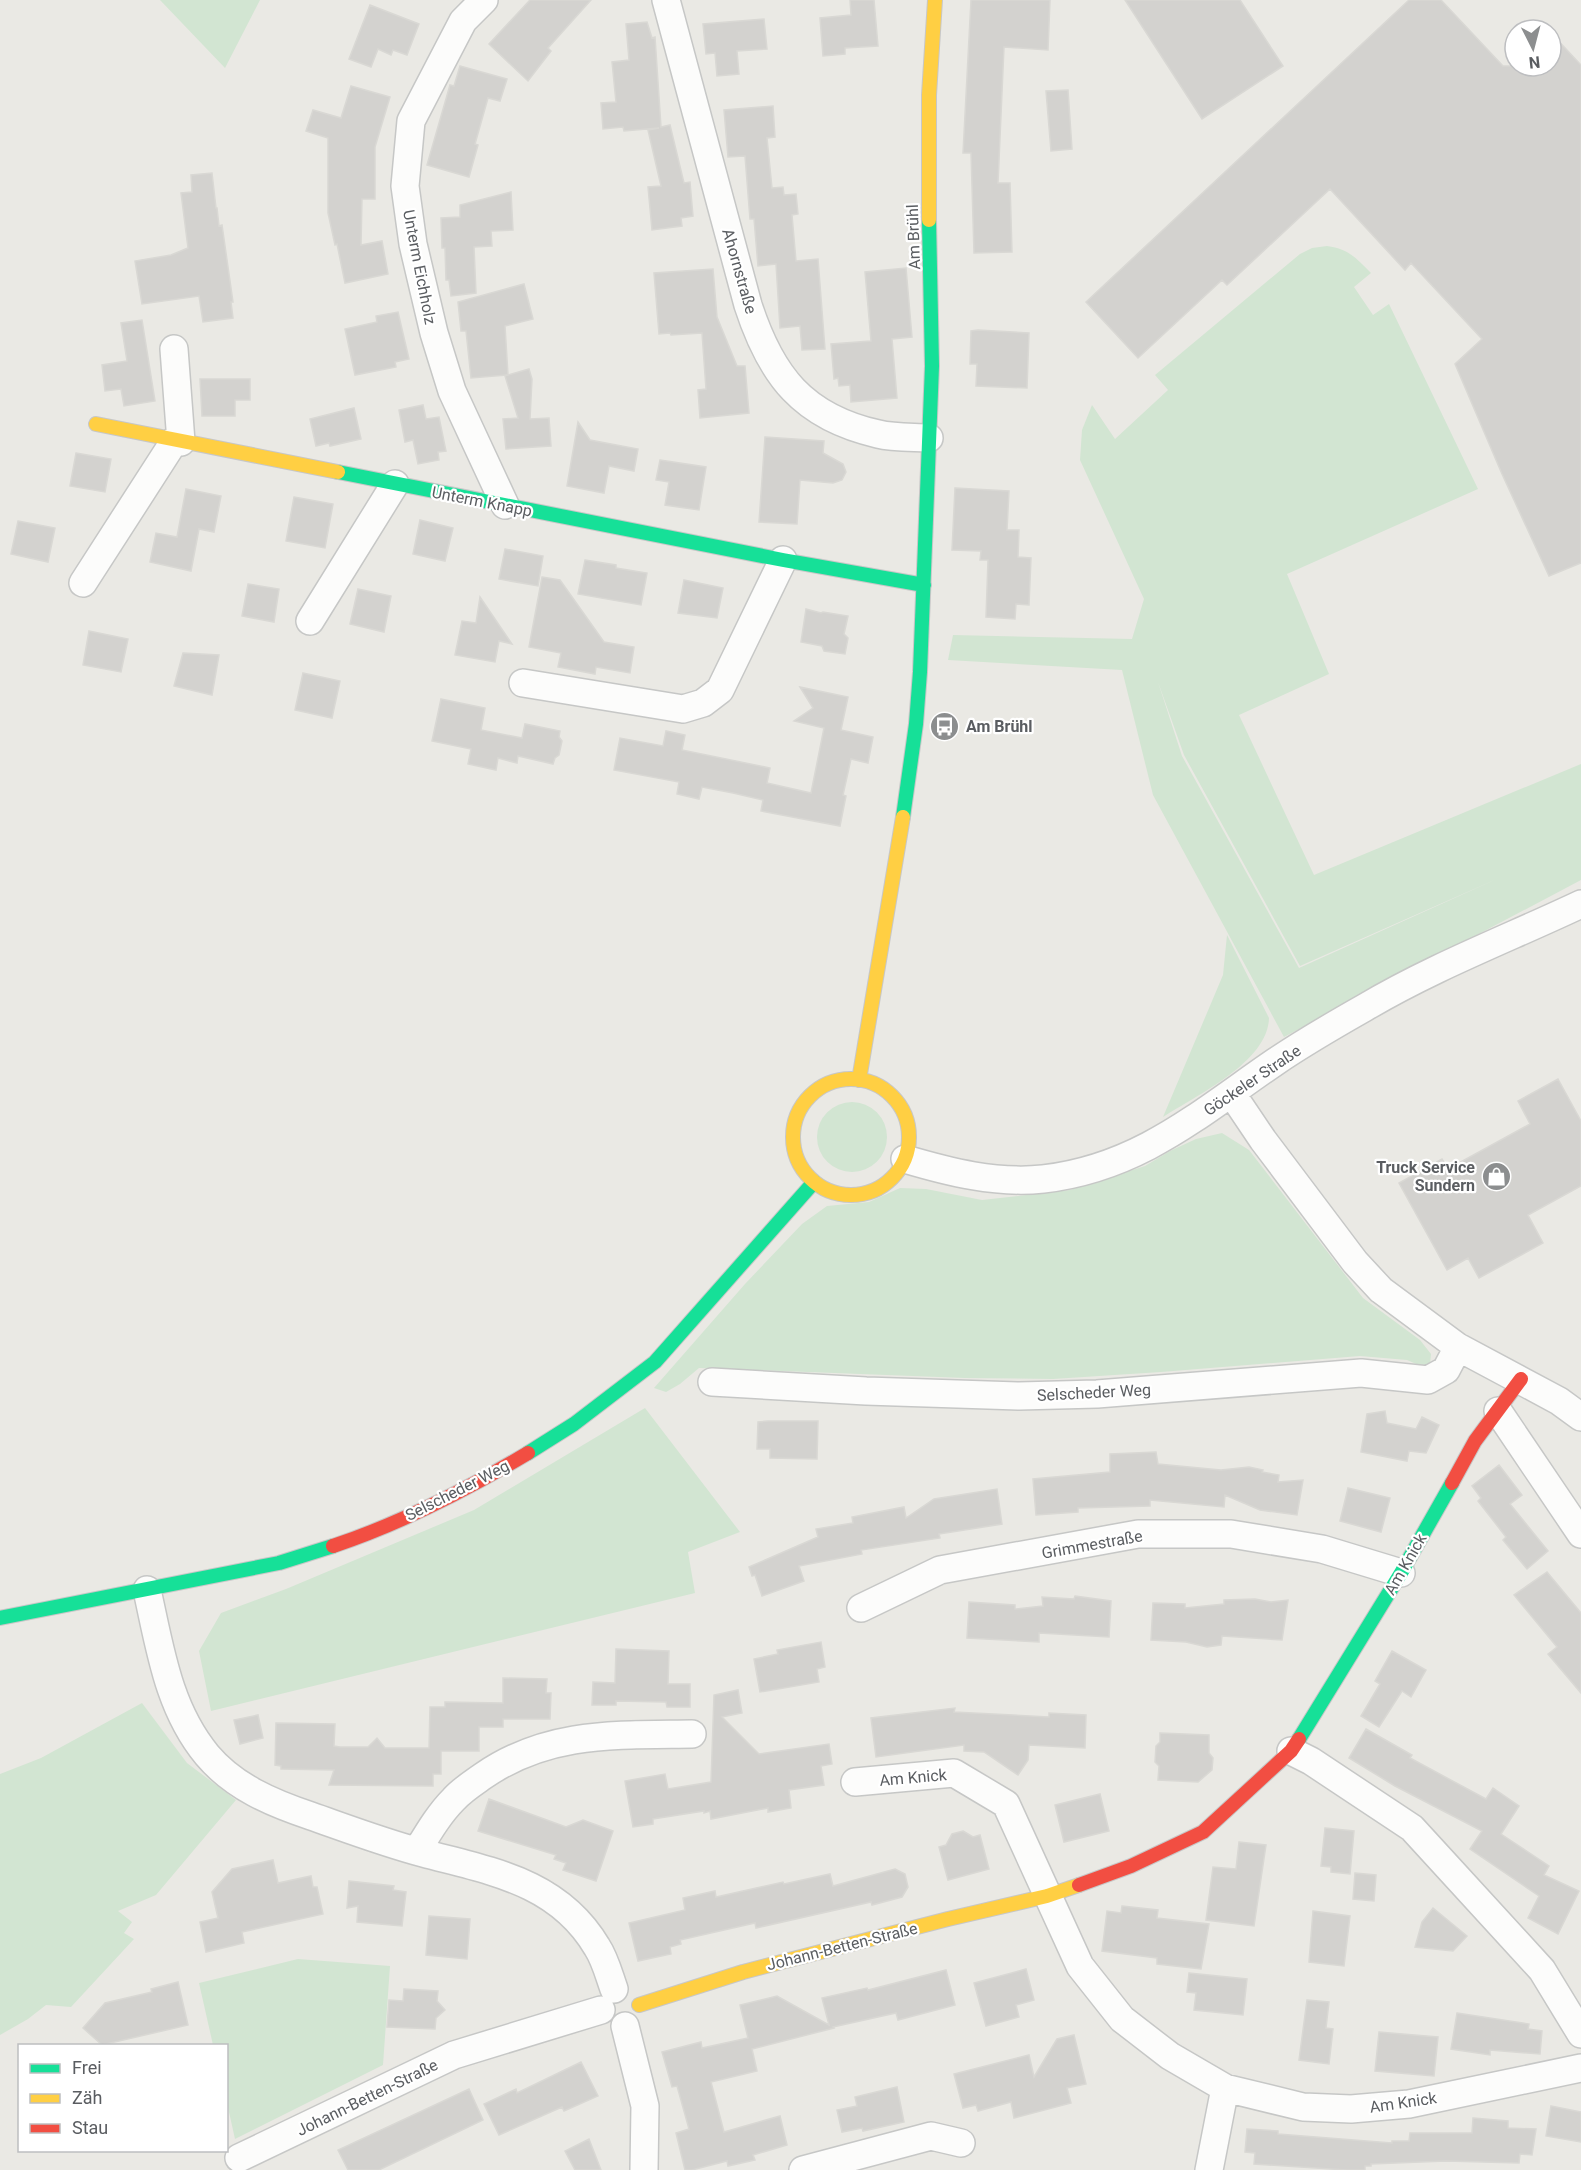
<svg xmlns="http://www.w3.org/2000/svg" width="1581" height="2170" viewBox="0 0 1581 2170" font-family="Roboto,sans-serif">
<style>
.green{fill:#d2e5d2;fill-rule:evenodd}
.building{fill:#d3d2cf;stroke:#d9d8d4;stroke-width:1.5}
.lines{fill:none;stroke-linecap:round;stroke-linejoin:round}
.street-casing{stroke:#c6c7c6;stroke-width:30}
.fast-casing{stroke:#c7c7c7;stroke-width:16}
.slow-casing{stroke:#c7c7c7;stroke-width:16}
.jam-casing{stroke:#c7c7c7;stroke-width:16}
.street{stroke:#fcfcfb;stroke-width:27}
.fast{stroke:#16e098;stroke-width:14}
.slow{stroke:#ffcf43;stroke-width:14}
.jam{stroke:#f24e42;stroke-width:14}
.labels{text-anchor:middle;stroke-width:4.5;stroke-linejoin:round;paint-order:stroke}
.street-label{font-size:16px;fill:#5a5d61;stroke:#fff}
.poi-label{font-size:16px;font-weight:bold;fill:#5a5d61;stroke:#fff;text-anchor:start}
</style>
<rect width="100%" height="100%" fill="#eae9e4"/>
<!-- green -->
<path class="green" d="M160,0H260L225,68Z
M1327,246C1349,249 1356,258 1371,273L1354,287L1373,315L1389,304L1478,489L1287,574L1329,674L1239,715L1314,875L1581,764V880L1284,1037L1153,795L1122,670L948,660L953,635L1132,639L1144,599L1080,460L1082,430L1092,405L1115,439L1168,390L1155,375L1300,254L1312,248ZM1158,682L1184,755L1300,966L1499,878L1299,968L1182,756Z
M1227,935L1269,1018C1268,1062 1197,1095 1163,1117L1223,975Z
M817 1137a35 35 0 1 1 70 0a35 35 0 1 1-70 0Z
M1222,1133L1249,1150L1363,1298L1420,1340L1431,1354L1430,1364L1421,1366L1407,1360L1360,1356L1161,1372L1053,1379L965,1378L699,1368L680,1384L666,1392L654,1388L745,1284L802,1224L827,1206L869,1202L900,1188L926,1189L982,1200L1070,1190L1145,1166L1170,1151L1196,1139Z
M645,1408L740,1532L688,1552L695,1593L211,1711L199,1651L221,1613L286,1589L474,1510Z
M142,1703L187,1763L236,1800L156,1895L118,1911L132,1922L124,1933L134,1939L71,2007L46,2005L28,2019L0,2035V1774L41,1758Z
M298,1959L390,1966L383,2065L235,2139L227,2103L226,2046L213,2045L199,1983Z"/>
<!-- building -->
<path class="building" d="M530,0H591L548,48L551,51L528,81L489,44Z
M850,0H874L878,46L845,48V54L823,56L820,18L851,15Z
M971,0H1050L1048,50L1004,47L998,183H1010L1012,252L974,253L971,153H963Z
M1125,0H1240L1283,66L1202,119Z
M1409,0H1441L1503,66H1551V33L1581,65V563L1549,576L1502,474L1455,364L1482,339L1411,263L1405,270L1330,189L1227,285L1222,280L1138,358L1086,302Z
M370,5L419,24L407,55L393,50L391,55L378,49L371,67L349,59Z
M764,19L767,49L737,51L739,74L717,76L715,53L706,54L703,24Z
M647,22L652,38L655,37L661,127L670,125L684,183L690,182L693,216L681,218L682,226L652,230L648,187L661,186L648,130L659,128L624,131L623,127L603,129L601,103L616,102L612,62L629,60L626,24Z
M460,66L507,79L500,101L488,98L475,144L478,145L469,177L427,165L450,85L454,86Z
M351,86L390,97L375,147V199H362L361,245L382,241L388,274L345,283L337,244L335,245L328,213V138L306,131L313,110L341,118Z
M1068,90L1072,149L1051,151L1046,91Z
M773,106L775,137L767,138L772,188L783,187L784,195L796,194L798,214L792,215L796,261L818,259L825,349L802,350L800,326L780,328L776,264L758,266L754,219H750L745,156L728,157L724,110Z
M212,173L216,208H217L219,226L222,225L233,302H231L233,318L203,322L199,296L142,304L135,261L171,255L188,248L181,193L192,192L191,175Z
M511,192L513,230L491,231L492,246L474,247L476,293L451,296L449,280H446L445,248H442L441,218L460,217V205Z
M906,268L912,337L892,339L897,398L851,402L850,385L839,386L838,378L834,379L831,344L871,341L865,272Z
M713,269L717,317L737,366H745L749,413L700,418L698,390L706,389L702,333L671,335L670,333L659,334L654,273Z
M524,284L533,319L505,326L508,375L529,369L532,379L530,419L549,418L551,446L506,449L503,419L518,418L505,376L507,375L471,378L466,331H461L458,302Z
M398,312L409,359L395,362L396,367L355,375L345,329L377,322L376,316Z
M142,320L155,401L124,406L121,389L105,391L102,365L127,361L121,323Z
M978,330L1029,333L1027,388L976,386L977,364H970L971,331Z
M200,379H250V400H235V416H202Z
M423,405L426,419L439,417L446,451L438,452L439,460L418,464L413,440L405,442L399,410Z
M354,408L361,439L330,446L329,443L316,446L310,419Z
M578,422L590,440L638,449L634,471L609,466L604,493L567,486Z
M765,437L824,441L823,453L843,464L846,472L842,480L833,483L800,480L797,524L759,522Z
M76,453L111,459L105,492L70,486Z
M660,460L706,467L699,510L665,505L669,482L656,480Z
M955,488L1009,491L1007,530H1019L1018,557L1031,558L1029,605L1016,604L1015,619L986,617L988,560H980L981,551L952,550Z
M186,489L221,496L214,532L199,529L191,571L150,562L156,533L177,537Z
M294,497L333,504L325,548L286,541Z
M420,520L453,528L445,561L413,554Z
M18,521L55,528L48,562L11,554Z
M505,549L543,556L538,586L499,579Z
M585,560L616,565V568L647,573L641,605L578,594Z
M542,577L560,580L604,642L634,647L630,673L596,667L595,674L558,667L561,653L529,647Z
M684,580L723,588L717,618L678,613Z
M248,584L279,589L274,622L242,616Z
M358,589L391,596L384,632L350,624Z
M480,597L512,644L499,641L495,662L455,655L462,621L476,623Z
M806,609L821,613L823,612L848,616L844,634L848,638L845,654L824,651L822,646L801,642Z
M89,631L128,639L121,672L83,665Z
M183,653L219,655L212,695L174,686Z
M303,673L340,681L332,718L295,710Z
M800,687L848,697L841,730L873,737L868,763L851,759L843,795L846,796L840,826L761,811L763,800L733,793L702,787L699,799L677,794L679,782L614,770L620,738L663,746L666,731L685,735L682,750L770,768L767,783L811,793L824,728L794,721L813,708Z
M441,699L485,708L481,730L522,738L525,724L560,731L559,737L562,741L559,755L555,758L553,764L518,756L517,763L498,758L496,770L468,764L471,749L432,741Z
M1558,1079L1581,1121V1186L1528,1215L1543,1243L1479,1278L1468,1258L1447,1270L1399,1183L1442,1159L1448,1169L1530,1124L1518,1101Z
M1385,1411L1387,1423L1416,1429L1422,1417L1439,1425L1426,1453L1409,1451L1407,1461L1361,1452L1367,1414Z
M768,1421H818L817,1459L770,1458V1449H757L758,1422Z
M1156,1452L1158,1464L1221,1470L1249,1467L1263,1470L1262,1472L1279,1475L1278,1482L1303,1480L1297,1515L1260,1510L1225,1495L1224,1507L1150,1500V1506L1078,1508V1512L1036,1515L1033,1479L1110,1472V1454Z
M1499,1465L1522,1495L1510,1504L1548,1551L1527,1569L1503,1540L1506,1537L1478,1501L1481,1498L1472,1486Z
M1348,1488L1390,1498L1381,1532L1340,1521Z
M997,1489L1002,1524L939,1534L940,1538L861,1550L862,1554L799,1566L804,1581L762,1596L755,1575L752,1576L749,1567L818,1537L816,1529L853,1523L852,1517L904,1507L906,1518L934,1499Z
M1547,1572L1581,1613V1693L1548,1654L1557,1647L1514,1595Z
M1075,1596L1111,1601L1109,1637L1039,1633V1642L967,1638L969,1602L1015,1605V1609L1043,1606L1042,1597L1074,1599Z
M1255,1599L1271,1602L1288,1600L1282,1640L1222,1636L1221,1645L1207,1647L1186,1642L1151,1640L1153,1603L1185,1604V1608L1224,1604V1600Z
M821,1642L825,1667L817,1669L819,1682L760,1692L754,1659L778,1654L777,1650Z
M616,1649L669,1651L668,1684H690V1707H667L666,1702L616,1701V1705H592L593,1682L615,1683Z
M1392,1651L1426,1670L1411,1697L1402,1691L1379,1727L1361,1716L1380,1684L1375,1681Z
M503,1678L547,1679L546,1693H551L550,1719H503V1727H479V1751H441V1774H433V1786L329,1785L334,1770L281,1769V1766L275,1765L276,1723L335,1724L334,1746L340,1747H368L377,1738L385,1748H429L430,1707H445V1702L503,1703Z
M738,1690L742,1713L722,1717L759,1754L829,1744L832,1764L821,1766L824,1785L789,1790L791,1808L768,1812V1808L711,1819L710,1811L704,1813V1811L653,1819V1824L633,1827L625,1781L665,1774L668,1789L711,1782L714,1695Z
M955,1708L954,1712L1049,1717V1713L1086,1715L1085,1748L1029,1745L1028,1760L1018,1775L984,1752L964,1751V1745L876,1757L871,1718Z
M258,1715L263,1738L240,1744L234,1720Z
M1366,1729L1412,1755L1410,1758L1486,1799L1493,1788L1519,1806L1501,1834L1549,1866L1544,1875L1579,1891L1558,1934L1528,1918L1539,1896L1470,1849L1482,1831L1395,1786L1349,1758Z
M1160,1733L1209,1735V1753L1213,1758L1212,1770L1198,1782L1158,1780L1159,1766L1155,1762L1156,1746L1160,1742Z
M1100,1794L1109,1831L1064,1842L1055,1805Z
M489,1799L566,1827L583,1820L613,1831L596,1881L563,1870L566,1863L554,1859L556,1855L478,1831Z
M1325,1828L1354,1831L1350,1874L1331,1872V1867L1321,1866Z
M963,1831L973,1837L980,1835L989,1869L948,1880L939,1847L946,1845L952,1834Z
M1239,1842L1266,1845L1254,1926L1206,1920L1213,1867L1236,1869Z
M273,1860L278,1883L311,1876L313,1887H317L323,1914L242,1932L244,1943L206,1952L200,1922L218,1918L212,1892L232,1869Z
M895,1869L905,1874L908,1887L902,1897L872,1905L871,1902L756,1928L755,1923L680,1940L681,1944L670,1947L671,1954L638,1961L629,1923L685,1910L683,1898L715,1891L716,1897L783,1882L784,1884L830,1874L833,1886Z
M1355,1873L1376,1875L1374,1901L1353,1899Z
M349,1881L394,1886L393,1890L406,1892L402,1926L357,1922L358,1906L347,1908Z
M1122,1906L1158,1910L1157,1918L1209,1924L1201,1969L1157,1964V1958L1102,1951L1107,1911L1121,1913Z
M1433,1908L1467,1936L1453,1951L1415,1947L1422,1922Z
M1313,1911L1350,1916L1344,1966L1309,1962Z
M429,1916L470,1919L467,1959L426,1955Z
M1026,1969L1034,2000L1016,2005L1019,2017L986,2026L974,1983Z
M946,1970L955,2005L898,2020L896,2013L833,2027L834,2028L752,2049L757,2071L711,2082L724,2132L780,2116L787,2145L753,2155L755,2160L728,2166L727,2161L692,2170H685L676,2133L689,2129L677,2086L672,2087L662,2052L701,2042L702,2048L748,2038L740,2005L777,1996L829,2025L822,1998L867,1988L868,1990Z
M1189,1973L1247,1979L1243,2015L1194,2010L1196,1993L1187,1992Z
M178,1982L188,2025L102,2045L83,2028L105,2003L152,1992L151,1989Z
M404,1989L438,1991L437,2001L445,2010L436,2018L435,2029L387,2027L389,2000L403,2001Z
M1307,2000L1329,2002L1326,2028L1333,2029L1329,2064L1299,2060Z
M1457,2013L1529,2024L1528,2029L1542,2031L1540,2054L1490,2050V2055L1451,2049Z
M1379,2032L1438,2037L1434,2076L1375,2071Z
M1074,2035L1086,2084L1067,2088L1071,2103L1014,2118L1011,2102L978,2111L976,2105L963,2108L954,2074L1029,2055L1034,2077L1057,2039Z
M581,2062L598,2096L564,2111L562,2107L499,2135L484,2104L516,2089L517,2093Z
M897,2087L904,2122L863,2131L862,2128L842,2132L837,2110L857,2106L855,2097Z
M469,2089L483,2120L379,2170H348L338,2150Z
M1551,2106L1581,2112V2142L1546,2136Z
M1473,2118L1508,2121V2128L1536,2129L1532,2155L1520,2154L1519,2163L1446,2161L1371,2164V2166H1365V2170H1346L1254,2164L1255,2153L1245,2152L1247,2129L1278,2131V2134L1392,2143V2141H1409L1410,2133H1472Z
M589,2139L601,2170H575L565,2151Z"/>
<g class="lines">
<defs>
<path id="street" d="M484,0L463,21L411,121L405,186L413,244L434,333L452,391L505,505
M666,0L748,305C771,376 803,417 878,434C894,438 912,437 929,438
M174,349L181,442
M83,583L175,440
M310,621L395,484
M523,683L683,709L703,703L720,690L783,560
M1232,1094L1263,1140L1355,1262L1381,1290L1458,1347L1559,1401L1581,1417
M905,1159C949,1172 996,1184 1043,1179C1139,1168 1199,1114 1275,1062C1303,1043 1334,1025 1364,1008C1433,967 1509,938 1581,904
M712,1382L866,1391L1019,1396L1097,1394L1361,1373L1428,1380L1446,1370L1458,1347
M1498,1411L1581,1534
M147,1590C160,1648 168,1708 207,1755C234,1787 272,1803 311,1816C348,1829 385,1843 423,1853C490,1871 558,1881 597,1947C605,1959 609,1975 614,1989
M861,1608L940,1570L1138,1534H1231L1322,1549L1401,1573
M1291,1751L1311,1761L1412,1828L1542,1970L1581,2034
M855,1782L954,1773L1006,1804L1080,1966L1122,2019L1170,2056L1225,2088L1303,2107L1351,2109L1409,2104L1581,2068
M417,1851C428,1833 439,1814 454,1799C462,1790 473,1783 483,1776C548,1731 616,1735 692,1734
M625,2026L645,2106L644,2170
M239,2158L454,2055L601,2010
M803,2170L931,2136L961,2143
M1209,2170L1225,2088"/>
<path id="fast" d="M338,472L783,560L924,585
M903,817L916,724L920,672L932,366L929,220
M528,1453L574,1424L655,1362L814,1182
M0,1618L279,1563L333,1546
M1299,1739L1401,1573L1452,1483"/>
<path id="slow" d="M929,220V95L935,0
M96,424L338,472
M793 1137a58 58 0 1 1 116 0a58 58 0 1 1-116 0Z
M859,1080L903,817
M639,2005L743,1972L948,1919L1047,1896L1079,1885"/>
<path id="jam" d="M1452,1483L1475,1441L1521,1379
M333,1546C402,1523 466,1490 528,1453
M1079,1885L1131,1866L1203,1832L1291,1751L1299,1739"/>
</defs>
<!-- street casing -->
<use href="#street" class="street-casing"/>
<!-- fast casing -->
<use href="#fast" class="fast-casing"/>
<!-- slow casing -->
<use href="#slow" class="slow-casing"/>
<!-- jam casing -->
<use href="#jam" class="jam-casing"/>
<!-- street -->
<use href="#street" class="street"/>
<!-- fast -->
<use href="#fast" class="fast"/>
<!-- slow -->
<use href="#slow" class="slow"/>
<!-- jam -->
<use href="#jam" class="jam"/>
</g>
<!-- icons -->
<defs>
<symbol id="bus-disc" viewBox="-11 -11 22 22"><circle r="9.5" fill="#8c8e8f" stroke="#fff"/><path d="M-5-6H5V4H4V6H2V4H-2V6H-4V4H-5ZM-3.5-4V0h7V-4ZM-3.5 1.2v1.5H-2V1.2ZM2 1.2v1.5H3.5V1.2Z" fill="#fff"/></symbol>
<symbol id="shop-disc" viewBox="-11 -11 22 22"><circle r="9.5" fill="#8c8e8f" stroke="#fff"/><path d="M-5-2.5h2.3a2.7 3.5 0 0 1 5.4 0H5L5.5 6h-11ZM-1.5-2.5h3a1.5 2.3 0 0 0-3 0Z" fill="#fff"/></symbol>
</defs>
<g fill-rule="evenodd">
<use href="#bus-disc" x="928" y="710" width="33" height="33"/>
<use href="#shop-disc" x="1480" y="1160" width="33" height="33"/>
</g>
<g class="labels">
<!-- street labels -->
<g class="street-label">
<text transform="translate(913 237) rotate(-92)" y="6">Am Brühl</text>
<text transform="translate(420 267) rotate(79)" y="6">Unterm Eichholz</text>
<text transform="translate(740 271) rotate(74)" y="6">Ahornstraße</text>
<text transform="translate(482 501) rotate(11)" y="6">Unterm Knapp</text>
<text transform="translate(1252 1080) rotate(-34)" y="6">Göckeler Straße</text>
<text transform="translate(1094 1392) rotate(-3)" y="6">Selscheder Weg</text>
<text transform="translate(457 1490) rotate(-27)" y="6">Selscheder Weg</text>
<text transform="translate(1092 1544) rotate(-10)" y="6">Grimmestraße</text>
<text transform="translate(1405 1564) rotate(-60)" y="6">Am Knick</text>
<text transform="translate(913 1777) rotate(-5)" y="6">Am Knick</text>
<text transform="translate(842 1946) rotate(-14)" y="6">Johann-Betten-Straße</text>
<text transform="translate(367 2097) rotate(-26)" y="6">Johann-Betten-Straße</text>
<text transform="translate(1403 2102) rotate(-8)" y="6">Am Knick</text>
</g>
<!-- poi labels -->
<g class="poi-label">
<text x="966" y="732">Am Brühl</text>
<text x="1475" y="1173" text-anchor="end">Truck Service<tspan x="1475" dy="18">Sundern</tspan></text>
</g>
</g>
<!-- legend -->
<rect x="18" y="2044" width="210" height="108" fill="#ffffff" stroke="#bdbec0" stroke-width="1.5"/>
<rect x="30" y="2064" width="30" height="9" fill="#16e098" stroke="#bdbec0" stroke-width="1.5"/>
<text x="72" y="2074" font-size="18" fill="#5a5d61">Frei</text>
<rect x="30" y="2094" width="30" height="9" fill="#ffcf43" stroke="#bdbec0" stroke-width="1.5"/>
<text x="72" y="2104" font-size="18" fill="#5a5d61">Zäh</text>
<rect x="30" y="2124" width="30" height="9" fill="#f24e42" stroke="#bdbec0" stroke-width="1.5"/>
<text x="72" y="2134" font-size="18" fill="#5a5d61">Stau</text>
<!-- north arrow -->
<g transform="translate(1533 48) rotate(174)"><circle r="28" fill="#ffffff" stroke="#bdbec0" stroke-width="1.5"/>
<path d="M0-4.5L10 22L0 15L-10 22Z" fill="#8c8e8f"/>
<text y="-9" font-size="16" font-weight="bold" text-anchor="middle" fill="#5a5d61">N</text>
</g>
</svg>
